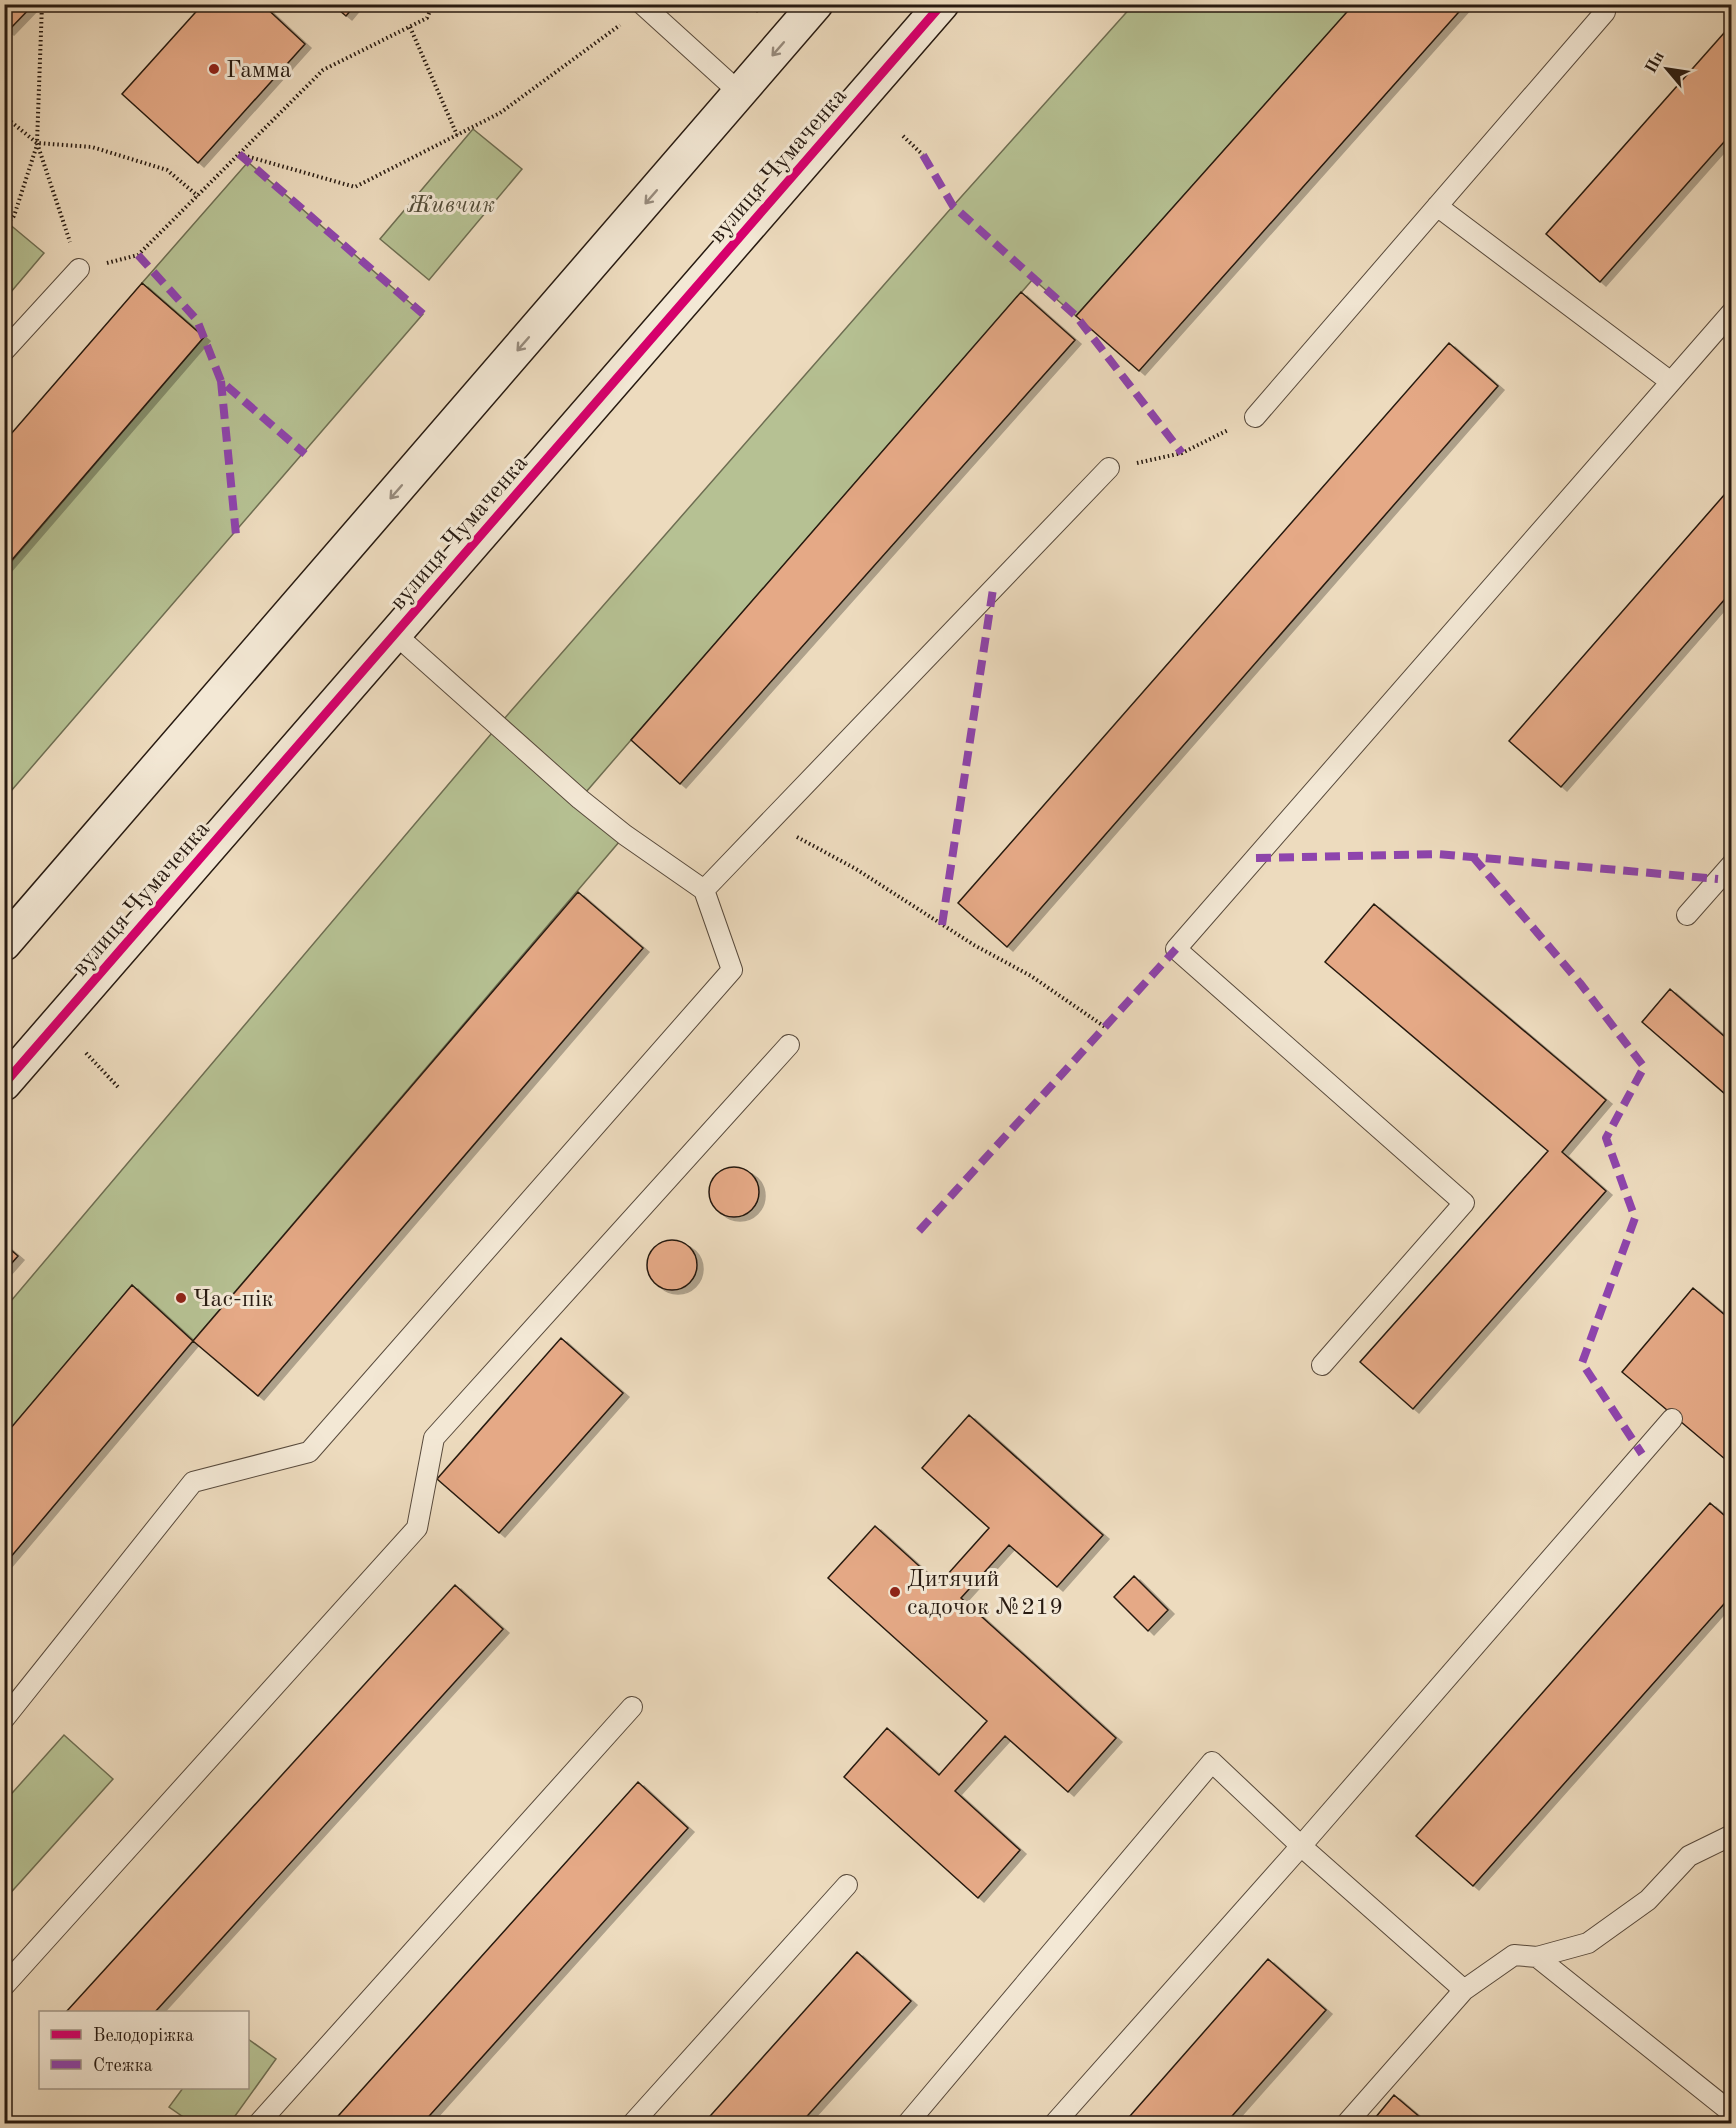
<svg xmlns="http://www.w3.org/2000/svg" width="1736" height="2128" viewBox="0 0 1736 2128" font-family="'Old Standard TT',serif">
<style>
.green{fill:#b6c193;stroke:#6e6e52;stroke-width:1.5}
.building{fill:#e5a986;stroke:#271a11;stroke-width:1.5;filter:url(#shadow)}
.lines{fill:none;stroke-linecap:round;stroke-linejoin:round}
.lane-casing{stroke:#584a3c;stroke-width:22}
.secondary-casing{stroke:#271a11;stroke-width:36}
.path{stroke:#271a11;stroke-width:4;stroke-dasharray:1.5 3;stroke-linecap:butt}
.lane{stroke:#f3e8d5;stroke-width:20}
.secondary{stroke:#f3e8d5;stroke-width:33}
.quiet{stroke:#8e44ad;stroke-width:8;stroke-dasharray:15 8;stroke-linecap:butt}
.cycleway-casing{stroke:#f3e8d5;stroke-width:13}
.cycleway{stroke:#d6006c;stroke-width:9}
.oneway{stroke:#978b7d}
.poi-dot{fill:#8f2418;stroke:#f3e8d5;stroke-width:2}
.labels{text-anchor:middle;stroke-width:6;stroke-linejoin:round;paint-order:stroke}
.poi-label{font-size:24px;fill:#271a11;stroke:#f3e8d5;text-anchor:start}
.street-label{font-size:24px;fill:#271a11;stroke:#f3e8d5}
.park-label{font-size:24px;font-style:italic;fill:#524c38;stroke:#f3e8d5}
</style>
<defs>
<filter id="shadow"><feDropShadow dx="6" dy="4" stdDeviation="0" flood-color="#0004"/></filter>
</defs>
<rect width="100%" height="100%" fill="#eddbbe"/>
<filter id="stains"><feTurbulence type="fractalNoise" baseFrequency=".00333" numOctaves="4"/><feColorMatrix values="0 0 0 0 .2 0 0 0 0 .09 0 0 0 0 .02 0 0 0 .5 -.17"/></filter>
<radialGradient id="worn" r=".72"><stop offset=".6" stop-color="#630" stop-opacity="0"/><stop offset="1" stop-color="#630" stop-opacity=".3"/></radialGradient>
<!-- green -->
<path class="green" d="M1133,5H1354L1076,316L1033,279L631,740L580,799L625,835L193,1341L132,1285L5,1436V1308L497,727L953,206Z
M473,129L522,169L429,280L380,239Z
M248,162L423,314L5,798V569L204,337L142,283Z
M8,223L44,253L5,299L4,227Z
M64,1735L113,1779L5,1899V1801Z
M248,2039L276,2059L230,2123H192L169,2107L183,2088H248Z"/>
<!-- building -->
<path class="building" d="M4,4H34L8,31L4,28Z
M203,4H262L305,44L198,163L122,94Z
M332,4H356L346,16Z
M1354,4H1466L1139,371L1076,316Z
M1732,24V133L1600,282L1546,234Z
M142,283L204,337L4,569V442Z
M1021,292L1075,340L680,784L631,740Z
M1449,343L1498,386L1007,947L958,903Z
M1732,486V591L1561,787L1509,741Z
M578,892L643,948L258,1396L193,1341Z
M1374,904L1606,1100L1562,1152L1606,1191L1413,1409L1360,1362L1548,1151L1325,962Z
M1670,989L1732,1043V1100L1642,1022Z
M709 1192a25 25 0 1 1 50 0a25 25 0 1 1-50 0Z
M647 1265a25 25 0 1 1 50 0a25 25 0 1 1-50 0Z
M4,1244L18,1256L4,1272Z
M132,1285L193,1341L4,1565V1436Z
M1693,1288L1732,1321V1465L1622,1372Z
M561,1338L623,1393L499,1533L437,1479Z
M969,1415L1103,1535L1057,1587L1009,1545L961,1598L1116,1738L1068,1792L1005,1736L955,1791L1020,1850L978,1898L844,1777L887,1728L939,1775L987,1721L828,1578L875,1526L939,1584L989,1528L922,1468Z
M1710,1503L1732,1522V1595L1473,1886L1416,1836Z
M1134,1576L1168,1610L1148,1631L1114,1597Z
M455,1585L503,1629L155,2012H66Z
M638,1782L688,1828L422,2124H331Z
M857,1952L911,2001L800,2124H703Z
M1268,1959L1326,2010L1225,2124H1123Z
M1394,2095L1428,2124H1370Z"/>
<g class="lines">
<defs>
<path id="lane" d="M642,4L740,93
M1437,206L1671,382
M4,351L79,269
M1255,417L1605,12L1606,4
M395,634L580,799L625,835L704,890L1109,468
M1687,915L1732,864
M1322,1365L1464,1203L1176,949L1732,312
M4,1719L193,1482L309,1452L732,970L704,890
M1537,1957L1588,1943L1648,1900L1689,1856L1732,1835
M4,1986L417,1528L434,1438L789,1045
M258,2124L632,1707
M632,2124L847,1885
M907,2124L1212,1762L1301,1846L1464,1990L1514,1955L1537,1957L1732,2113
M1054,2124L1301,1846L1672,1419
M1346,2124L1464,1990"/>
<path id="secondary" d="M4,944L816,4
M4,1084L942,4"/>
</defs>
<!-- lane casing -->
<use href="#lane" class="lane-casing"/>
<!-- secondary casing -->
<use href="#secondary" class="secondary-casing"/>
<!-- path -->
<path class="path" d="M42,4L37,143L70,242
M751,4L759,12
M410,27L457,135
M4,116L37,143L92,147L167,170L198,196
M903,136L923,155
M239,154L355,187L500,113L620,25
M4,227L14,216L37,145
M107,263L138,255L323,70L427,18L433,4
M1137,463L1182,453L1228,430
M797,837L856,869L974,945L1031,976L1105,1027
M86,1053L118,1087"/>
<!-- lane -->
<use href="#lane" class="lane"/>
<!-- secondary -->
<use href="#secondary" class="secondary"/>
<!-- quiet -->
<path class="quiet" d="M239,154L423,314
M923,155L953,206L1076,316L1182,453
M138,255L197,320L221,381L305,454
M221,381L236,535
M1473,857L1580,983L1644,1067L1606,1138L1635,1218L1582,1363L1642,1454
M1256,858L1438,854L1718,879
M942,925L993,589
M919,1231L1176,949"/>
<defs>
<path id="cycleway" d="M4,1084L942,4"/>
</defs>
<!-- cycleway casing -->
<use href="#cycleway" class="cycleway-casing"/>
<!-- cycleway -->
<use href="#cycleway" class="cycleway"/>
</g>
<!-- one-way arrows -->
<defs><path id="oneway-shaft" d="M-6 0H5M1.5-3L5.5 0L1.5 3" fill="none" stroke-width="1.6" stroke-linecap="round" stroke-linejoin="round" transform="scale(1.5)"/></defs>
<g class="oneway">
<use href="#oneway-shaft" transform="translate(778 49) rotate(131)"/>
<use href="#oneway-shaft" transform="translate(651 197) rotate(131)"/>
<use href="#oneway-shaft" transform="translate(523 344) rotate(131)"/>
<use href="#oneway-shaft" transform="translate(396 492) rotate(131)"/>
</g>
<!-- markers -->
<g class="poi-dot">
<circle cx="214" cy="69" r="6"/>
<circle cx="181" cy="1298" r="6"/>
<circle cx="895" cy="1592" r="6"/>
</g>
<g class="labels">
<!-- poi labels -->
<g class="poi-label">
<text x="226" y="77">Гамма</text>
<text x="193" y="1306">Час-пік</text>
<text x="907" y="1586">Дитячий<tspan x="907" dy="28">садочок №219</tspan></text>
</g>
<!-- street labels -->
<g class="street-label">
<text transform="translate(777 165) rotate(-49)" y="8">вулиця Чумаченка</text>
<text transform="translate(458 532) rotate(-49)" y="8">вулиця Чумаченка</text>
<text transform="translate(140 898) rotate(-49)" y="8">вулиця Чумаченка</text>
</g>
<!-- park labels -->
<g class="park-label">
<text x="451" y="212">Живчик</text>
</g>
</g>
<!-- margin -->
<rect width="1736" height="2128" fill="none" stroke="#eddbbe" stroke-width="24"/>
<rect x="6" y="6" width="1724" height="2116" fill="none" stroke="#271a11" stroke-width="3"/>
<rect x="12" y="12" width="1712" height="2104" fill="none" stroke="#271a11" stroke-width="1.5"/>
<!-- legend -->
<rect x="39" y="2011" width="210" height="78" fill="#f3e8d5" stroke="#a19687" stroke-width="1.5"/>
<rect x="51" y="2030" width="30" height="9" fill="#d6006c" stroke="#a19687" stroke-width="1.5"/>
<text x="93" y="2041" font-size="18" fill="#271a11">Велодоріжка</text>
<rect x="51" y="2060" width="30" height="9" fill="#8e44ad" stroke="#a19687" stroke-width="1.5"/>
<text x="93" y="2071" font-size="18" fill="#271a11">Стежка</text>
<!-- north arrow -->
<g transform="translate(1667 69) rotate(299)" stroke="#f3e8d5" stroke-width="4.5" paint-order="stroke">
<path d="M0-4.5L10 22L0 15L-10 22Z" fill="#271a11"/>
<text y="-9" font-size="16" font-weight="bold" text-anchor="middle" fill="#271a11">Пн</text>
</g>
<rect width="100%" height="100%" filter="url(#stains)"/>
<rect width="100%" height="100%" fill="url(#worn)"/>
</svg>
